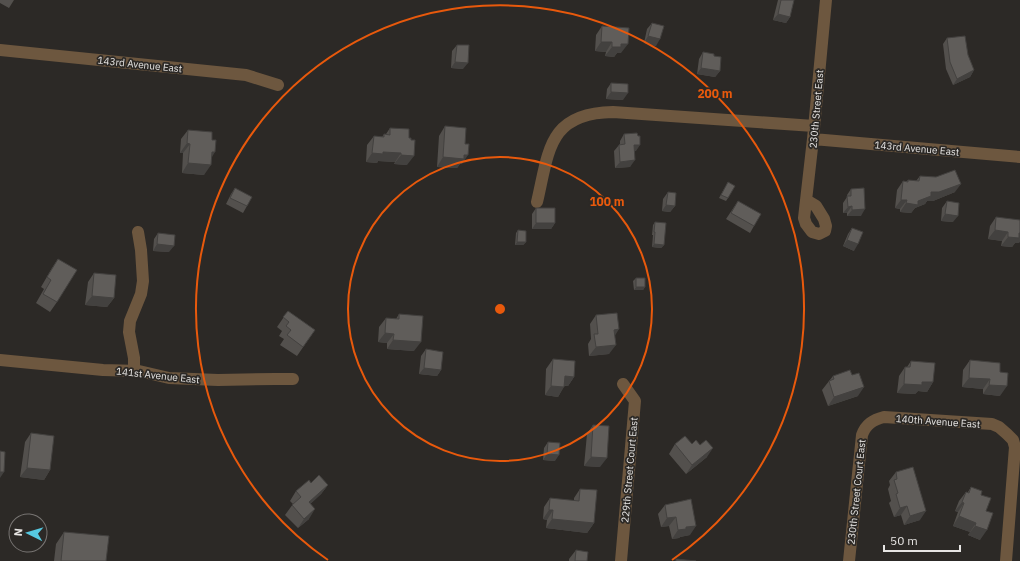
<svg xmlns="http://www.w3.org/2000/svg" width="1020" height="561" viewBox="0 0 1020 561" font-family="'IBM Plex Sans',sans-serif">
<style>
.lines{fill:none;stroke-linecap:round;stroke-linejoin:round}
.minor{stroke:#6d573f;stroke-width:12}
.wall{fill:#53504d}
.shaded-wall{fill:#43413f}
.building{fill:#605d5a;stroke:#43413f}
.ring{fill:none;stroke:#e8590c;stroke-width:2}
.labels{text-anchor:middle;stroke-width:3.5;stroke-linejoin:round;paint-order:stroke}
.street-label{font-size:10px;fill:#e7e5e3;stroke:#2c2926}
.centre{fill:#e8590c;stroke:#2c2926;stroke-width:2}
.ring-label{font-size:12px;text-anchor:middle;font-weight:bold;fill:#e8590c;stroke:#2c2926;stroke-width:3.5;stroke-linejoin:round;paint-order:stroke}
</style>
<rect width="100%" height="100%" fill="#2c2926"/>
<g class="lines">
<!-- minor -->
<path class="minor" d="M0,50L246,75L278,85
M813,139L1020,157
M806,200L816,206L824,219L826,226L825,231L819,234L812,232L806,224L804,218L813,139L826,0
M537,202C549,151 548,113 613,112L814,126
M0,360L103,370L139,371L169,378L218,380L275,379H293
M134,371V358L129,332L130,321L141,294L143,281L141,250L138,232
M621,561L635,401L623,384
M849,561L862,435C866,424 873,420 884,417L992,424L999,427L1007,434L1013,440L1015,447L1006,561"/>
</g>
<!-- wall -->
<path class="wall" d="M0,0H14L9,8L0,3Z
M778,0H794L790,17L786,23L773,20Z
M652,23L656,46L644,43L647,29Z
M602,26L621,53H617L614,57L605,56L606,52L595,51L596,35Z
M947,38L968,55L974,70L970,77L953,85L946,69L943,44Z
M457,45L463,69L451,68L452,51Z
M703,52L714,56L720,71L715,77L697,74L699,59Z
M611,83L623,100L606,99L607,89Z
M445,126L465,144L462,164H460L457,168L437,167L439,136Z
M390,128L407,165L394,164L395,162L378,161L377,163L366,162L367,145L374,136L382,137L384,134H386Z
M188,130L212,140L204,175L182,173L183,153H180L181,139Z
M624,134L636,151H634L630,167L615,168L614,151L619,145L620,144V141Z
M920,176L955,192L933,201H927L925,204L915,208L911,213L900,212V209L895,208L897,190L903,181H907L908,180L916,181Z
M728,182V198L726,201L719,198Z
M235,188L247,206L243,213L226,204L231,194Z
M851,189L861,216H847V213H843V203L847,197V195Z
M668,192L675,206L670,212L662,211L663,199Z
M738,201L754,226L750,233L726,219Z
M947,201L953,222L941,221L942,208Z
M536,208L555,223L551,229H532V214Z
M996,217L1019,243H1015L1012,247L1001,246L1002,241L988,239L990,226Z
M655,222L664,245L661,248L652,247L653,235H652L653,225Z
M852,228L854,251L843,246L848,234Z
M518,230L526,242L523,245H515L516,233Z
M158,233L169,252L153,251L154,239Z
M58,259L57,302L50,312L36,303L44,289L41,287L52,268Z
M94,273L114,298L107,307L85,305L88,282Z
M636,278L645,287L643,290H634L633,281Z
M288,311L315,330L297,356L280,345L284,339L279,336L282,331L277,327Z
M399,314L414,351L387,349V343L378,342L379,327L386,318L396,319Z
M596,315L615,336L609,354L589,356L588,344L591,339L590,324Z
M426,349L441,370L437,376L419,374L421,356Z
M553,359L574,377L568,386H564L558,397L545,395L546,369Z
M970,360L1000,372V396L983,394V389L962,387L963,370Z
M911,361L933,382L927,392L918,391L915,394L897,393L899,376L905,367H907Z
M833,376L858,396L828,406L822,390Z
M593,425L600,467L584,466L587,434Z
M31,433L50,470L44,480L20,477L25,442Z
M548,442L555,461L543,460L544,448Z
M675,444L707,457L686,474L669,454Z
M896,472L920,520L904,525L901,515L894,517L889,503L891,501L888,489L890,485L889,481Z
M311,483L328,485L321,494L310,504L309,519L298,528L285,515L293,504L290,501L296,491Z
M971,487L981,495L986,511L980,540L968,535L970,532L953,526L958,512L955,511L959,501L966,492H968Z
M580,489L594,523L587,533L546,528L547,520L543,519L544,507L550,498L574,501V498Z
M691,499L690,535L680,537L679,538L672,539L669,526L661,527L658,514L665,505Z
M64,532L106,561H54L56,544Z
M576,550L587,561H569V559Z"/>
<!-- shaded-wall -->
<path class="shaded-wall" d="M778,14L790,17L786,23L773,20Z
M648,36L660,39L656,46L644,43Z
M601,42H612L606,52L595,51Z
M621,44H628L621,53H617L614,57L605,56L612,47Z
M455,62L468,63L463,69L451,68Z
M701,68L720,71L715,77L697,74Z
M974,70L970,77L953,85L957,79Z
M611,92L628,93L623,100L606,99Z
M187,143L190,144L183,153H180Z
M634,145H640L636,151L629,152Z
M212,152H215L209,162Z
M383,152L401,153L395,162L378,161L377,163L366,162L372,153Z
M401,155L414,156L407,165L394,164Z
M464,155H468L462,164H460L457,168L437,167L443,157Z
M635,160L630,167L615,168L620,162Z
M188,163L211,165L204,175L182,173Z
M961,184L955,192L933,201H927L925,204L915,208L911,213L900,212L906,203L918,201L931,192Z
M901,200H907L900,209L895,208Z
M666,205L675,206L670,212L662,211Z
M852,206L847,213H843L848,207Z
M865,209L861,216H847L852,210Z
M945,214L958,216L953,222L941,221Z
M536,223H555L551,229H532Z
M995,230L1008,232L1002,241L988,239Z
M1019,233H1020V242L1019,243H1015L1012,247L1001,246L1008,237Z
M847,240L858,244L854,251L843,246Z
M517,242H526L523,245H515Z
M157,244L174,246L169,252L153,251Z
M654,244L664,245L661,248L652,247Z
M636,287H645L643,290H634Z
M92,296L114,298L107,307L85,305Z
M619,329L613,339L614,330Z
M385,333L394,334L387,343L378,342Z
M393,340L421,342L414,351L387,349Z
M616,345L609,354L589,356L596,347Z
M424,368L441,370L437,376L419,374Z
M565,376L574,377L568,386L558,385Z
M969,378L990,379L983,389L962,387Z
M922,382H933L927,392L918,391L915,394L897,393L904,384Z
M989,385L1007,386L1000,396L983,394Z
M551,386L564,387L558,397L545,395Z
M864,387L858,396L828,406L834,397Z
M713,448L707,457L686,474L692,465Z
M547,454L559,455L555,461L543,460Z
M591,457L607,458L600,467L584,466Z
M27,468L50,470L44,480L20,477Z
M0,472H4L0,478Z
M328,485L321,494L302,512L309,502Z
M962,502L964,503L958,512L955,511Z
M907,506L901,515L894,517L900,508Z
M315,509L309,519L298,528L304,519Z
M549,510H553L547,520L543,519Z
M926,511L920,520L904,525L910,516Z
M959,516L976,523L970,532L953,526Z
M676,517L669,526L661,527L667,518Z
M552,519L594,523L587,533L546,528Z
M696,526L690,535L680,537L679,538L672,539L678,530L686,527Z
M975,526L987,530L980,540L968,535Z"/>
<!-- building -->
<path class="building" d="M781,0H794L790,17L778,14Z
M652,23L664,26L660,39L648,36Z
M602,26L629,28L628,44H621V47H612V42H601Z
M965,36L968,55L974,70L957,79L950,62L947,38Z
M457,45H469L468,63L455,62Z
M703,52L714,54V56L721,57L720,71L701,68Z
M611,83L628,84V93L611,92Z
M445,126L466,128L465,144H469L468,155H464V159L443,157Z
M390,128L409,129V138H411V140H415L414,156L401,155V153L383,152V154L372,153L374,136L384,137V134L390,135Z
M188,130L212,132V140H216L215,152H212L211,165L188,163L190,144L187,143Z
M637,133L638,136H640V145H634L635,160L620,162L619,145L625,144L624,134Z
M955,170L961,184L939,192H931V196L918,201V205L906,203L907,200H901L903,181L908,182V180L919,181L920,176L936,177Z
M728,182L735,186L728,198L721,195Z
M235,188L252,197L247,206L230,198Z
M864,188L865,209L852,210V206L848,207L847,196H851V189Z
M668,192L676,193L675,206L666,205Z
M738,201L761,214L754,226L731,213Z
M947,201L959,203L958,216L945,214Z
M536,208H555V223H536Z
M996,217L1020,220V233H1019V238L1008,237V232L995,230Z
M655,222L666,223L664,245L654,244L655,232H654Z
M852,228L863,232L858,244L847,240Z
M518,230L526,231V242H517Z
M158,233L175,235L174,246L157,244Z
M58,259L77,270L57,302L43,294L51,280L47,277Z
M94,273L116,275L114,298L92,296Z
M636,278H645V287H636Z
M288,311L315,330L303,347L287,335L291,330L286,326L289,322L283,317Z
M617,313L619,329L614,330L616,345L596,347L594,334H598L596,315Z
M399,314L423,316L421,342L393,340L394,334L385,333L386,318L399,319Z
M426,349L443,352L441,370L424,368Z
M553,359L575,361L574,377L565,376L564,387L551,386Z
M970,360L1000,363V372L1008,373L1007,386L989,385L990,379L969,378Z
M911,361L935,363L933,382H922V385L904,384L905,367H910Z
M850,370L852,375L859,373L864,387L834,397L829,381L834,379L833,376Z
M593,425L609,426L607,458L591,457Z
M31,433L54,436L50,470L27,468Z
M685,436L692,444L696,440L700,445L706,440L713,448L692,465L675,444Z
M548,442L560,443L559,455L547,454Z
M0,451L5,452L4,472H0Z
M913,467L926,511L910,516L907,506L900,508L896,494L898,493L894,480L897,479L896,472Z
M319,475L328,485L309,502L315,509L304,519L292,505L301,497L296,491L309,480L311,483Z
M971,487L982,491L981,495L991,498L986,511L993,513L987,530L975,526L976,523L959,516L964,503L962,502L966,492L969,493Z
M580,489L597,490L594,523L552,519L553,510H549L550,498L579,501Z
M691,499L696,526L686,527V529L678,530L676,517L667,518L665,505Z
M64,532L109,536L106,561H61Z
M576,550L588,552L587,561H575Z
M676,559L696,561H676Z"/>
<!-- distance rings -->
<g class="ring">
<circle cx="500" cy="309" r="152"/>
<path d="M328 560A304 304 0 1 1 672 560"/>
</g>
<g class="labels">
<!-- street labels -->
<g class="street-label">
<text transform="translate(140 64) rotate(6)" y="4">143rd Avenue East</text>
<text transform="translate(816 109) rotate(-85)" y="4">230th Street East</text>
<text transform="translate(917 148) rotate(5)" y="4">143rd Avenue East</text>
<text transform="translate(158 375) rotate(6)" y="4">141st Avenue East</text>
<text transform="translate(938 421) rotate(4)" y="4">140th Avenue East</text>
<text transform="translate(629 470) rotate(-85)" y="4">229th Street Court East</text>
<text transform="translate(856 492) rotate(-84)" y="4">230th Street Court East</text>
</g>
</g>
<circle cx="500" cy="309" r="6" class="centre"/>
<g class="ring-label">
<text x="715" y="98">200 m</text>
<text x="607" y="206">100 m</text>
</g>
<!-- north arrow -->
<g transform="translate(28 533) rotate(275)"><circle r="19" fill="#2c2926" stroke="#777472"/>
<path d="M0-3L7 15L0 10L-7 15Z" fill="#56c9e1"/>
<text y="-6" font-size="11" font-weight="bold" text-anchor="middle" fill="#e7e5e3">N</text>
</g>
<!-- scale -->
<path d="M884 545v6h76v-6" fill="none" stroke="#e7e5e3" stroke-width="2"/>
<text x="890" y="545" font-size="12" fill="#e7e5e3" stroke="#2c2926" stroke-width="3" paint-order="stroke">50 m</text>
</svg>
